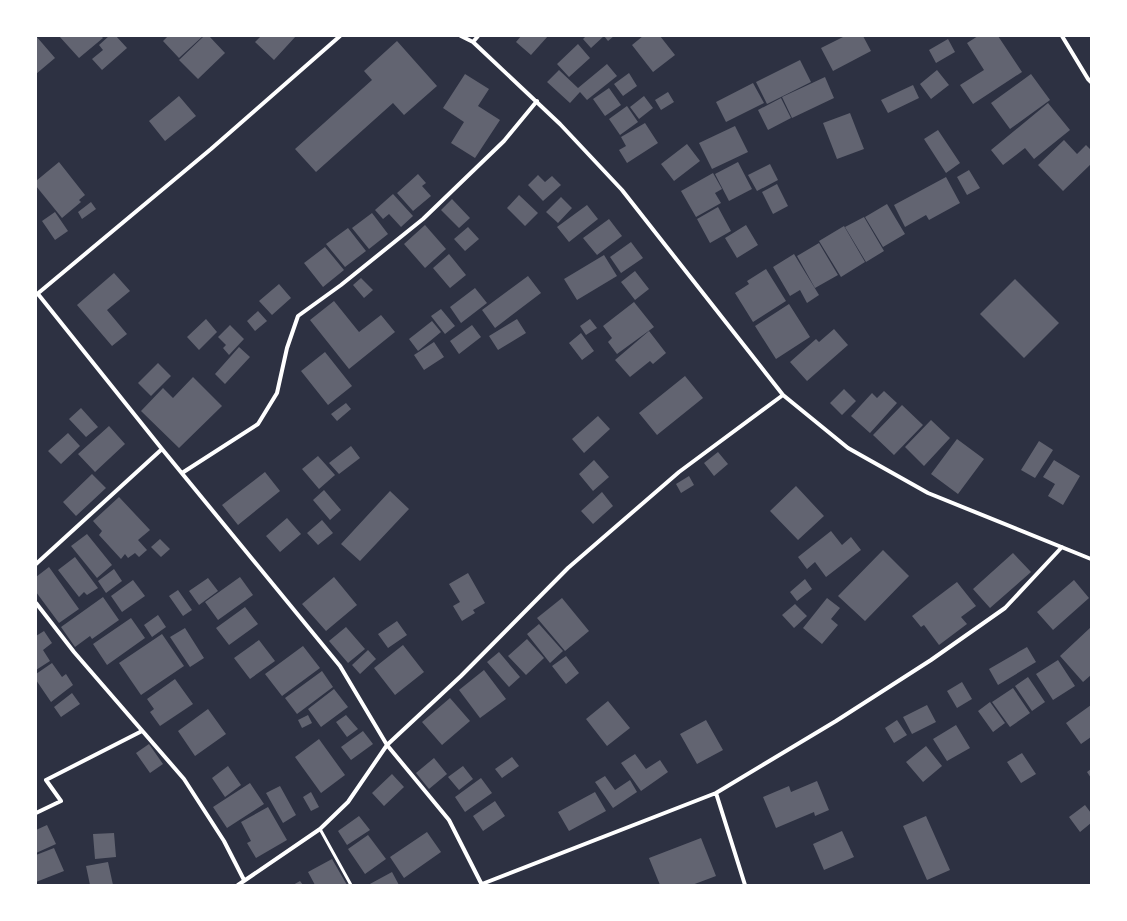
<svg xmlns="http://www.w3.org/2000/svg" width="1127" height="921" viewBox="0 0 1127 921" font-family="Figtree,sans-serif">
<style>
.building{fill:#626471}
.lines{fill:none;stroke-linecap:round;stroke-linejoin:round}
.service{stroke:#fff;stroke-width:3}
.minor{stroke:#fff;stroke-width:4}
</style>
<rect width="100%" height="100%" fill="#2d3142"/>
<!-- building -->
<path class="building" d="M36,36L55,58L36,74Z
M59,36H101L103,38L79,58Z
M109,36H116L127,48L102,70L92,59L103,50L99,45Z
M168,36H203L179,58L163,41Z
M204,36H209L225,53L198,79L179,60Z
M261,36H296L274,60L255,42Z
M521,36H548L531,55L516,42Z
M586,36H614L608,41L604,36L591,48L583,39Z
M643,36H660L675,55L653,72L632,45Z
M845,36H863L871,51L833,71L821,48Z
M978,36H998L1022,72L973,104L960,85L984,70L967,43Z
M948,39L955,52L936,63L929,50Z
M397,41L437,86L404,115L393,103L316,172L295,149L372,80L364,71Z
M578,44L590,58L569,77L557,64Z
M800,60L811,82L767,104L756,82Z
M607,64L617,76L587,100L580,92L570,103L547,82L559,70L578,88Z
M937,70L949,85L931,99L920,84Z
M629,73L637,86L623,96L614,84Z
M465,74L489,89L478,106L500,120L475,158L451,143L464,122L443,108Z
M1031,74L1050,100L1010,129L991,103Z
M825,77L834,98L792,118L782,97Z
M753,83L764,103L726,122L716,102Z
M913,85L919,98L888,113L881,100Z
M609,88L621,105L605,116L593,99Z
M668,92L674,102L661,110L655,100Z
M179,96L196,116L165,141L149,121Z
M644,96L653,108L639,119L630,107Z
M781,98L791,118L768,130L758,110Z
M1048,103L1070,130L1034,159L1025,148L1003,165L991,150Z
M627,106L638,122L620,135L609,119Z
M850,113L864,149L837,159L823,123Z
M645,123L658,143L627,163L619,150L626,146L621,137Z
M735,126L748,152L712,169L699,143Z
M938,130L960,163L946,173L924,139Z
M1064,140L1077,154L1086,145L1091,150V164L1063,191L1038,165Z
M687,144L700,161L674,181L661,164Z
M59,162L85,195L79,200L81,202L62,218L36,186V181Z
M738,162L752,189L729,201L715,174Z
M770,164L778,180L757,191L748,175Z
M969,170L980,188L967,195L957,177Z
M713,173L722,189L715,193L721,203L696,217L681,191Z
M418,174L426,183L422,186L431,196L413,211L397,193Z
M538,175L545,182L552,176L561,185L543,201L528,185Z
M946,177L960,203L929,220L926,215L905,227L894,205Z
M777,184L788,206L773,214L762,192Z
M393,194L413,216L401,227L389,214L383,219L375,210Z
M519,195L538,213L525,226L507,208Z
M561,197L572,208L558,223L546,212Z
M452,199L470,218L459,228L441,210Z
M91,202L96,209L82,219L78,212Z
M887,204L905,234L883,247L865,217Z
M587,205L598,219L569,242L557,227Z
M718,207L731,231L710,243L697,219Z
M55,212L68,231L55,240L42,221Z
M372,213L388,234L369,249L352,228Z
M864,217L884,251L866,262L845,227Z
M609,219L622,236L597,255L583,238Z
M425,225L446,249L425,268L404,244Z
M746,225L758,245L737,258L725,238Z
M844,226L865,262L841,277L819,241Z
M468,227L479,239L465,251L454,239Z
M348,228L366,251L345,267L326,244Z
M631,242L643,258L621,273L610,257Z
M819,243L838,275L815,288L797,256Z
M325,247L344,270L323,287L304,263Z
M449,254L466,275L450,288L433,268Z
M794,254L819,295L807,303L800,290L790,296L773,267Z
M604,255L617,276L577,300L564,279Z
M766,269L786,301L753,322L735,293L749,284L747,281Z
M635,271L649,289L635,300L621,282Z
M114,273L130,291L107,310L127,334L112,346L77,305Z
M528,276L541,293L495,328L482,310Z
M361,278L373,290L364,298L353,285Z
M1015,279L1059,323L1024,358L980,314Z
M279,284L291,298L272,315L259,301Z
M475,288L487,303L461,323L450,307Z
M334,301L359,332L381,315L395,332L349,369L310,320Z
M634,302L654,327L617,354L608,342L612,338L603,326Z
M789,304L810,337L776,359L755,326Z
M441,309L455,326L445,334L431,316Z
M258,311L267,321L255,331L247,321Z
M206,319L217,332L199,350L187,337Z
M517,319L526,333L498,350L489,336Z
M590,319L597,328L586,335L580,326Z
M432,321L441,332L418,351L409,339Z
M230,325L244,339L229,355L223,348L226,345L218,337Z
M472,325L481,337L459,354L450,341Z
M834,329L848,345L807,381L790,362L816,339L819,342Z
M649,331L666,353L653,364L650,361L630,377L615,360Z
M581,333L594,351L582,360L569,343Z
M434,342L444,357L424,370L414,355Z
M239,347L250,357L225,384L215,374Z
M325,352L352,386L328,405L301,371Z
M158,363L171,376L151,396L138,383Z
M685,376L703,398L657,435L639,413Z
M193,377L222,406L179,448L141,411L163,388L173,398Z
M844,389L856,401L842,415L830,403Z
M884,391L897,403L870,433L851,416L872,393L877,398Z
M346,403L351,409L337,421L331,414Z
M902,405L923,425L894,455L873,435Z
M81,408L98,427L86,437L69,419Z
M598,416L610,429L584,453L572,439Z
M931,420L950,438L924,466L905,447Z
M109,426L125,444L95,472L78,454Z
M68,433L80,446L61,464L48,451Z
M957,439L984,459L958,494L931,474Z
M1039,441L1053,450L1035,478L1021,470Z
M351,446L360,458L339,474L329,463Z
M718,452L728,464L714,476L704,463Z
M318,456L335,475L319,489L302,469Z
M594,460L609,477L593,491L579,474Z
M1054,460L1080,476L1063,505L1048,496L1055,484L1043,477Z
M265,472L280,491L238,525L222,505Z
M92,474L106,488L76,516L63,502Z
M689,476L694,485L681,493L676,484Z
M796,486L824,516L798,540L770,511Z
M324,490L341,510L330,520L313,500Z
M390,491L409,509L360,561L341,544Z
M602,492L613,506L593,524L581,511Z
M119,497L150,530L138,540L147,550L139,557L135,553L128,558L125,554L121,559L99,535L102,531L93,521Z
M287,518L301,534L280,552L266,536Z
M322,520L333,533L318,545L307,533Z
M831,531L842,545L851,537L861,550L826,577L815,562L807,569L798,557Z
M87,534L112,565L97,578L71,546Z
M160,539L170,549L161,557L151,547Z
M883,550L909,576L865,621L838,596Z
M1013,553L1031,572L990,608L973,589Z
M75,557L98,588L87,595L84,592L79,597L58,570Z
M49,567L79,609L59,623L36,592V577Z
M114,569L122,581L106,593L98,581Z
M468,573L485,603L473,610L475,613L462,621L453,606L460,602L449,584Z
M240,577L253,595L218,620L205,602Z
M334,577L357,605L326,631L302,604Z
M208,578L218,591L199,605L189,591Z
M805,579L812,589L797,601L790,592Z
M133,580L145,596L122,612L111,596Z
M1074,580L1089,598L1053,630L1037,612Z
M957,582L976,606L961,617L967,624L939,645L924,625L921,627L912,616Z
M178,590L192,610L183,616L169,596Z
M103,597L119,620L92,639L90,636L75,647L61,627Z
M562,598L589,631L565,651L537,618Z
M827,598L840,608L831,619L838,625L822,644L803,628Z
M795,604L807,616L794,628L782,615Z
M245,607L258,624L229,645L216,628Z
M158,615L166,627L152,637L144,625Z
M131,618L145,638L107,665L93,644Z
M397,621L407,635L388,648L378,634Z
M539,624L563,651L550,663L527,634Z
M346,627L365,649L348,663L329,641Z
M1091,627V675L1083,682L1060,656Z
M185,628L204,658L190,667L170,637Z
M44,631L52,643L43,650L50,661L36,670V636Z
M162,634L184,666L141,695L119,663Z
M527,639L544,658L526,675L508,656Z
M259,640L275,661L250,679L234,658Z
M403,645L424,672L395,695L374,668Z
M303,646L320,668L282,696L265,674Z
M1027,647L1036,662L998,685L989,669Z
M368,650L376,659L360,674L352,665Z
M499,652L520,677L509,687L487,662Z
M566,656L579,673L566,684L552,666Z
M1058,660L1075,686L1053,700L1036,674Z
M52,663L62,677L66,674L73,685L51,702L36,680V674Z
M484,670L506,699L480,718L459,690Z
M322,671L333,687L297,714L285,698Z
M1028,677L1045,702L1032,711L1015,686Z
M175,679L193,704L160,726L150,712L154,709L147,699Z
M962,682L972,699L957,708L947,691Z
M1013,688L1030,713L1010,727L992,702Z
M334,689L348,707L321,727L308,709Z
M72,693L80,704L61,717L54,707Z
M450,698L470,721L442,745L422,722Z
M608,701L630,728L607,746L586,719Z
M990,702L1005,723L993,732L978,711Z
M927,705L936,722L912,734L903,717Z
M1091,705V737L1081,744L1066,723Z
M208,709L226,734L195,756L178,731Z
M308,715L312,723L302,728L298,720Z
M346,715L358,729L347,737L336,722Z
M706,720L723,750L697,764L680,734Z
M897,720L907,735L894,743L885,728Z
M956,725L970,748L947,761L933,739Z
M363,731L373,744L351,760L341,747Z
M319,739L345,775L321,793L295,757Z
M149,744L163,764L150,773L136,753Z
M926,746L942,766L923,782L906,762Z
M1022,753L1036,774L1021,783L1007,762Z
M635,754L646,769L660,760L668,772L641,791L621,763Z
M512,757L519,766L502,778L495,769Z
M434,758L447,774L429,789L416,773Z
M228,766L241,785L225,797L212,778Z
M463,766L473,779L459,790L448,777Z
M1091,769V778L1087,772Z
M392,774L404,787L384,806L372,793Z
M605,776L615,790L630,780L637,792L613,808L595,782Z
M481,778L492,793L465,812L455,797Z
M817,781L829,810L815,816L814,812L776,828L763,797L789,786L791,792Z
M250,783L264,804L227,828L213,807Z
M280,786L296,815L283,823L266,793Z
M311,792L319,807L311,811L303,797Z
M595,792L606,811L569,831L558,812Z
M495,801L505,816L483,831L473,816Z
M1085,805L1091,813V823L1080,832L1069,817Z
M268,807L287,840L256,858L247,843L251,841L241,822Z
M359,816L370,830L347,845L338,831Z
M926,816L950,870L927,880L903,826Z
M47,825L56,844L36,853V830Z
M842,831L854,857L824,870L813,844Z
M427,832L441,852L404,878L390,857Z
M114,833L116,857L95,859L93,834Z
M368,835L386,859L365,874L348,849Z
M701,838L716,876L692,885H660L649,858Z
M54,848L64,871L36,882V855Z
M332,859L347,885H315L308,872Z
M108,862L113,885H90L86,866Z
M392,872L399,885H368Z
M300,881L303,885H293Z"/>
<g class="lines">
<!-- service -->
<path class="service" d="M320,829L351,885"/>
<!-- minor -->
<path class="minor" d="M461,36L473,42L560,124L622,190L783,395L848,448L928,493L1091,559
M1062,36L1088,79L1091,82
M473,42L478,36
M38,294L162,449L340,666L387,745L449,820L482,885
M36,295L211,149L340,36
M182,473L258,424L277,393L287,348L298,316L341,285L423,219L504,141L537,101
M36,564L162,449
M36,603L74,652L184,779L224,841L244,880
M716,793L745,885
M36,813L61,801L46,780L142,731
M482,884L716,793L836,721L931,660L1005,608L1062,547
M238,885L320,829L348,802L387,745L461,676L568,568L679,472L783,395"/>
</g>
<!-- border -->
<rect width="1127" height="921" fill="none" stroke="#ffffff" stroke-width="74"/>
</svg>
